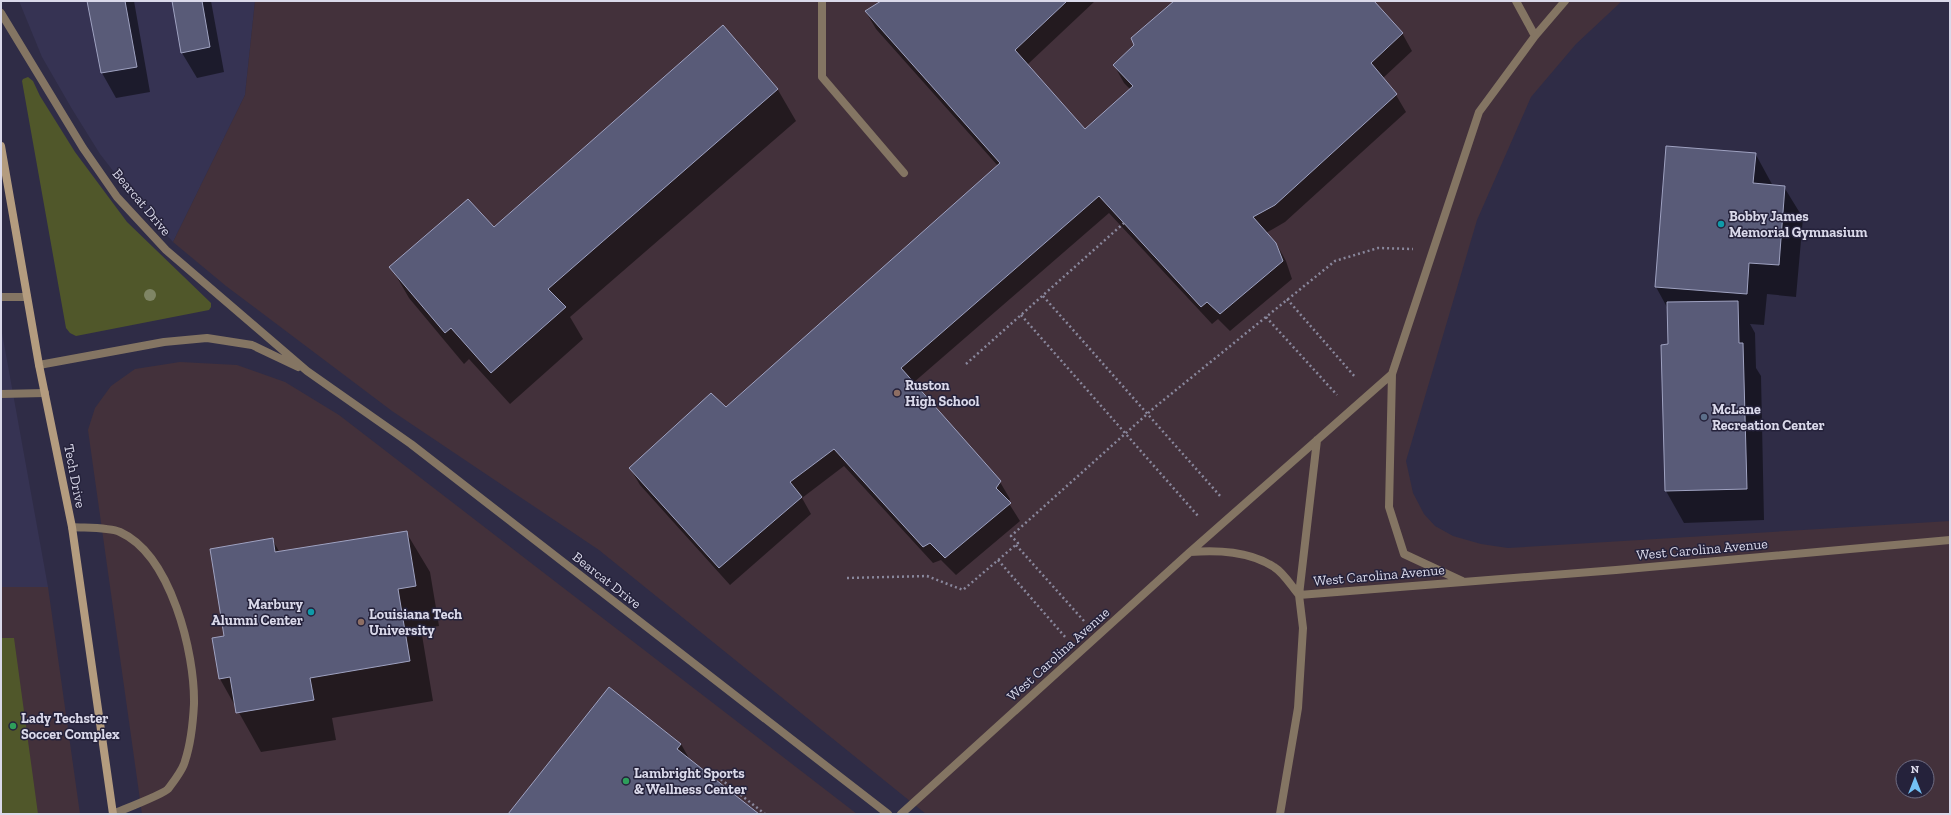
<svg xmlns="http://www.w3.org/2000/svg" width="1951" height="815" viewBox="0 0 1951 815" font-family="'Zilla Slab',serif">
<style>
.built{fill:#363353}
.education{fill:#43313b;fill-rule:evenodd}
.green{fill:#50572a}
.shadow{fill:#0007}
.building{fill:#595b78;stroke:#9fa2c1}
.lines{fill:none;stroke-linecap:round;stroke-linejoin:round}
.path{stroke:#89879c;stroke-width:2.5;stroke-dasharray:2 3;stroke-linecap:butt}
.service{stroke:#847563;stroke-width:8}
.minor{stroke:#847563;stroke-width:8}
.secondary{stroke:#b49c7f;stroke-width:8}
.tree{fill:#7f8565}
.culture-dot{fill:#0f9aa8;stroke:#25223b;stroke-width:1.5}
.education-dot{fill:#8d6e63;stroke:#25223b;stroke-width:1.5}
.service-dot{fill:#5c6f8a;stroke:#25223b;stroke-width:1.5}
.leisure-dot{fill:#2e9e5b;stroke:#25223b;stroke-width:1.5}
.labels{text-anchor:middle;stroke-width:3;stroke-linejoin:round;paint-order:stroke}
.street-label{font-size:14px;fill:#dad9ea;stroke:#25223b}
.poi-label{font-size:14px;font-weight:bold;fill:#dad9ea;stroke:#25223b;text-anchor:start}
</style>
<rect width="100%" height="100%" fill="#2f2c46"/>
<!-- built -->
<path class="built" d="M19,1H255L245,95L173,242L141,207L100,154L72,109L42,57Z
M1,327L48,587H1Z"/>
<!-- education -->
<path class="education" d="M255,1H1622L1576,44L1531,97L1477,220L1406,461L1413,493L1424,514L1435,526L1453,536L1481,544L1508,548L1950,521V814H926L599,550L392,411L226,286L173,242L245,95ZM1903,767H1927V791H1903Z
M180,362L237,365L285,382L339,415L857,814H142L88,430L95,408L111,386L135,369Z
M1,587H48L80,814H1Z"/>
<!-- green -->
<path class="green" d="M28,77L33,81L40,96L75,152L127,222L211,303V307L209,310L76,336L70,333L66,328L22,81L23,79Z
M1,638H14L38,814H1Z"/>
<!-- shadow -->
<path class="shadow" d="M88,1H134L150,92L116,98L102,73Z
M173,1H211L224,72L197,78L182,53Z
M881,1H1095L1027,65L1085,130L1131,90L1124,83L1114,65L1176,1H1373L1402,33L1412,51L1383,78L1396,95L1406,112L1285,222L1266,233L1276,243L1286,261L1292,279L1230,331L1218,319L1212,324L1109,213L913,383L1000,482L1010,499L1008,502L1020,521L956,575L941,560L933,563L844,466L802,498L811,514L730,585L640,485L630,468L726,408L998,166L876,29L866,12Z
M723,26L778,90L796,121L570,317L583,339L510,404L469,359L464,364L409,298L391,267L494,229Z
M1755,153L1773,186L1784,187L1803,218L1796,297L1767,294L1764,325L1750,324L1755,333L1756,368L1761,376L1764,520L1684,523L1666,491L1662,346L1669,345L1668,309L1656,287Z
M406,532L430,572L439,626L421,629L433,701L332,718L336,740L261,752L220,679L213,639L225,637L272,539L280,553Z
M681,744L690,760L758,814H509Z"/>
<!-- building -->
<path class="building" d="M87,1H125L137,67L101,73Z
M172,1H202L210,47L181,53Z
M881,1H1067L1015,50L1085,129L1133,86L1113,65L1134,45L1131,38L1174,1H1374L1403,33L1371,63L1397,94L1275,205L1253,217L1276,243L1283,261L1220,314L1207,302L1201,307L1099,196L901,368L1001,481L996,488L1011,503L945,558L930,543L923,547L834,449L790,482L802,497L719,568L629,468L711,393L726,407L1000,163L865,11Z
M723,25L778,89L548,289L566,307L491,373L451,328L445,333L389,267L468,199L494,227Z
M1666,146L1756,153L1753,183L1785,186L1779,265L1749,263L1747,294L1655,287Z
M1738,301L1739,343H1743L1747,489L1665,491L1661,345L1668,344L1667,302Z
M407,531L416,586L398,589L410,661L310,678L314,700L236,713L230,677L219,679L212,638L224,636L210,549L273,538L275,552Z
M609,687L681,744L677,749L759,814H508Z"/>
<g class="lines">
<!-- path -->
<path class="path" d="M1043,296L1221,497
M1287,299L1356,378
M1021,315L1199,517
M1266,317L1337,395
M966,364L1124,223
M1016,545L1084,621
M998,560L1066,638
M847,578L927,576L963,590L1018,543L1011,536L1155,407L1335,261L1378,248L1413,249
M713,773L765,814"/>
<!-- service -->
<path class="service" d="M822,1V77L904,173
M1516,1L1535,36
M1,297H27
M1392,374L1389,507L1404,554L1462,581
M1,394L45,393
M72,527C85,528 109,527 120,532C171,555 195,653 194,704C193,723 191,743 185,761C183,770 174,781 168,789C164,794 122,810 113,814
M1190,552L1392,374L1479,112L1535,36L1565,1
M901,814L1190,552C1218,550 1249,551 1274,567C1284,573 1292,587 1299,595L1616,570L1950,540
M1280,814L1298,708L1303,628L1299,595L1317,440"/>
<!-- minor -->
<path class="minor" d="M1,13L83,148L117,197L166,250L307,371L411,444L888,814
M39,365L164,342L207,338L252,345L298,367"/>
<!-- secondary -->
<path class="secondary" d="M1,146L39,365L72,527L113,814"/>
</g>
<!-- trees -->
<circle class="tree" cx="150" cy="295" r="6"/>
<!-- markers -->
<g class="culture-dot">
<circle cx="1721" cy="224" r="4"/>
<circle cx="311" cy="612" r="4"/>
</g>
<g class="education-dot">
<circle cx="897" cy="393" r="4"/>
<circle cx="361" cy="622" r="4"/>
</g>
<circle class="service-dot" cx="1704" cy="417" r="4"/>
<g class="leisure-dot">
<circle cx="13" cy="726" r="4"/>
<circle cx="626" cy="781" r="4"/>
</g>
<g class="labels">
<!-- street labels -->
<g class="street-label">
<text transform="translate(142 202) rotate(50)" y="5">Bearcat Drive</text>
<text transform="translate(75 476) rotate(79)" y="5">Tech Drive</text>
<text transform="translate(1702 549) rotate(-5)" y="5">West Carolina Avenue</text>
<text transform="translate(1379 575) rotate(-5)" y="5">West Carolina Avenue</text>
<text transform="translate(607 580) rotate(38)" y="5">Bearcat Drive</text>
<text transform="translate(1058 654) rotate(-42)" y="5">West Carolina Avenue</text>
</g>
<!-- poi labels -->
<g class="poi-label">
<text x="1729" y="221">Bobby James<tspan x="1729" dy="16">Memorial Gymnasium</tspan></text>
<text x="905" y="390">Ruston<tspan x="905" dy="16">High School</tspan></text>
<text x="1712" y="414">McLane<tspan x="1712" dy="16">Recreation Center</tspan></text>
<text x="303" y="609" text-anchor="end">Marbury<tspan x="303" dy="16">Alumni Center</tspan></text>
<text x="369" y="619">Louisiana Tech<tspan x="369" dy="16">University</tspan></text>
<text x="21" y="723">Lady Techster<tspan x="21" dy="16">Soccer Complex</tspan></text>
<text x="634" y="778">Lambright Sports<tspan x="634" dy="16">&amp; Wellness Center</tspan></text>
</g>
</g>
<!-- border -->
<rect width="1951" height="815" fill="none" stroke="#dad9ea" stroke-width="4"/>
<!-- north arrow -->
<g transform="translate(1915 779)"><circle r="19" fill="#25223b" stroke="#6d6b81"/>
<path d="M0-3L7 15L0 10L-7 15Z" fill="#73c1f5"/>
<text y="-6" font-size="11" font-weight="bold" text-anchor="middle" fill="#dad9ea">N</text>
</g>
</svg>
